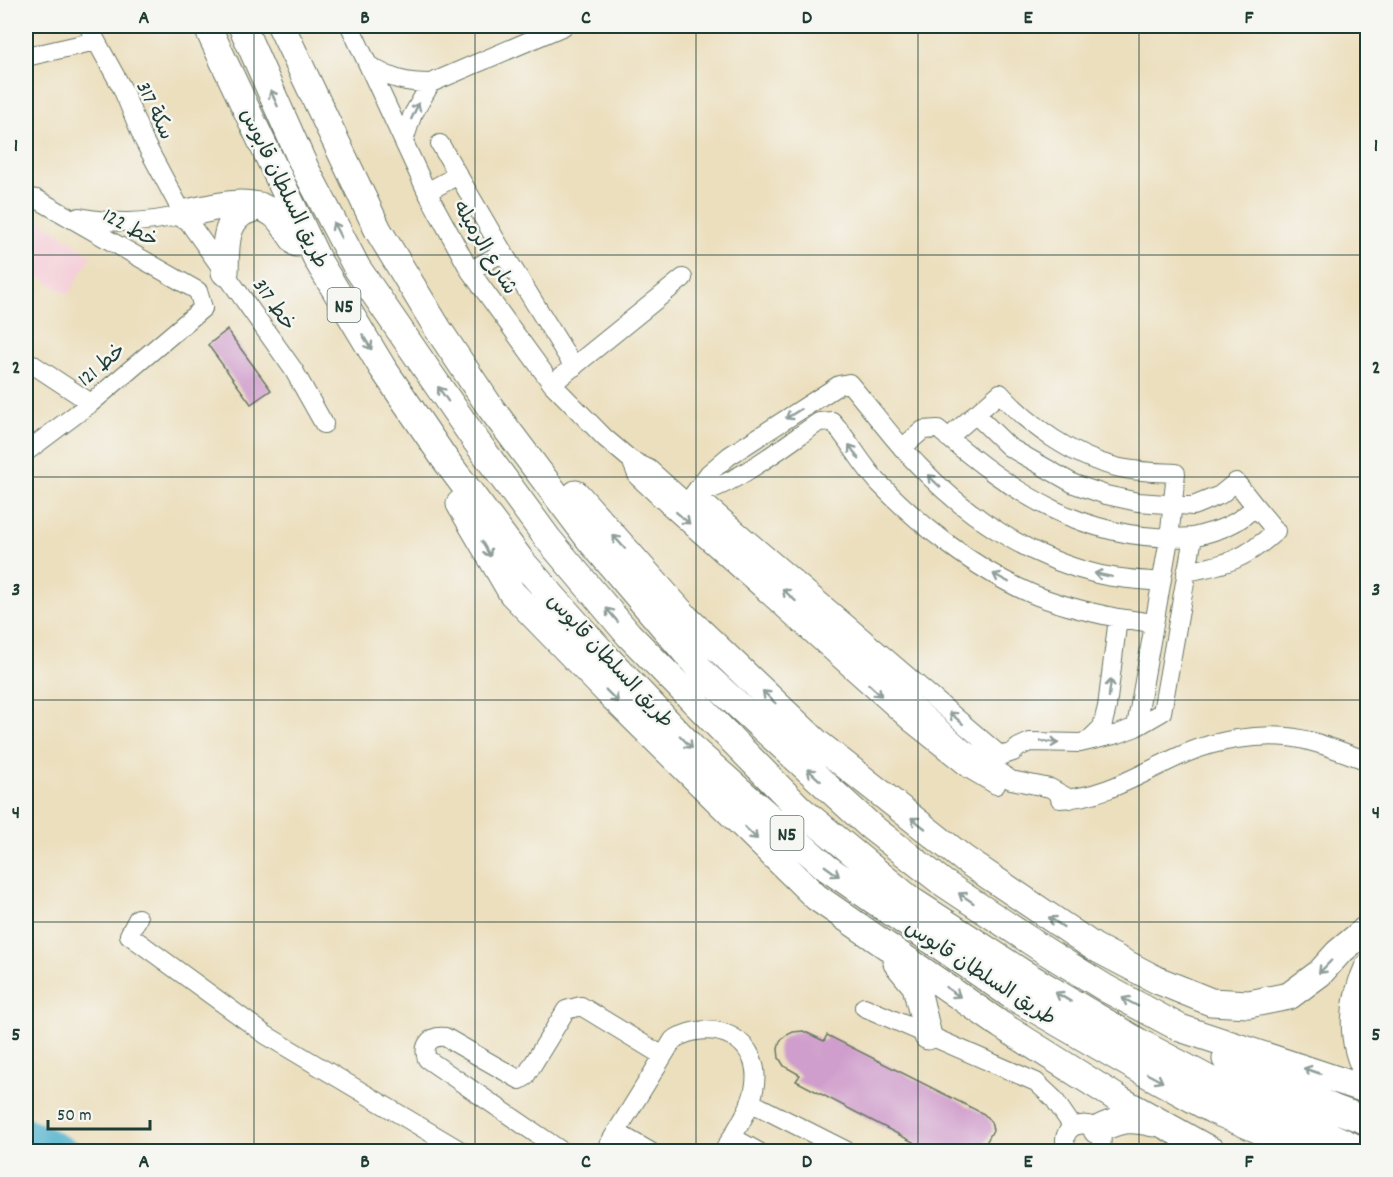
<svg xmlns="http://www.w3.org/2000/svg" width="1393" height="1177" viewBox="0 0 1393 1177" font-family="Dekko,'Playpen Sans Arabic',sans-serif">
<style>
.built{fill:#f5cfd9}
.lines{fill:none;stroke-linecap:round;stroke-linejoin:round}
.river{stroke:#4db1cc;stroke-width:24}
.building{fill:#d09ecc}
.minor-casing{stroke:#677664;stroke-width:20}
.highway-casing{stroke:#677664;stroke-width:29}
.minor{stroke:#fff;stroke-width:18}
.highway{stroke:#fff;stroke-width:27}
.oneway{stroke:#8f9e9a}
.grid{fill:none;stroke:#1f3d34;stroke-width:1.5;stroke-opacity:0.55}
.labels{text-anchor:middle;stroke-width:5;stroke-linejoin:round;paint-order:stroke}
.shield{fill:#f6f6f2;stroke:#60746d;stroke-width:1.5}
.shield-label{font-size:20px;font-weight:bold;fill:#1f3d34}
.street-label{font-size:21px;fill:#1f3d34;stroke:#f6f6f2}
.neatline{fill:none;stroke:#1f3d34;stroke-width:2}
.grid-label{font-size:20px;text-anchor:middle;font-weight:bold;fill:#1f3d34}
</style>
<rect width="100%" height="100%" fill="#f6f6f2"/>
<filter id="ink" filterUnits="userSpaceOnUse"><feTurbulence type="fractalNoise" baseFrequency=".0167" numOctaves="2"/><feDisplacementMap in="SourceGraphic" scale="12" xChannelSelector="R" yChannelSelector="G"/><feConvolveMatrix kernelMatrix="1 2 1 2 8 2 1 2 1" color-interpolation-filters="sRGB"/></filter>
<filter id="wash" filterUnits="userSpaceOnUse"><feTurbulence type="fractalNoise" baseFrequency=".008" numOctaves="4" result="noise"/><feDisplacementMap in="SourceGraphic" scale="24" xChannelSelector="R" yChannelSelector="G"/><feGaussianBlur stdDeviation="1.35" result="paint"/><feColorMatrix in="noise" values="0 0 0 0 0 0 0 0 0 0 0 0 0 0 0 0 0 1.4 0 .05"/><feComposite in="paint" operator="in"/></filter>
<g filter="url(#wash)">
<rect width="100%" height="100%" fill="#ecdfbe"/>
<!-- built -->
<path class="built" d="M26,211L92,255L68,295L26,268Z"/>
<g class="lines">
<!-- river -->
<path class="river" d="M26,1129L71,1152"/>
</g>
<g id="blocks">
<!-- building -->
<path class="building" d="M227,330L271,390L251,404L208,345Z
M803,1031L824,1041L827,1035L984,1114L991,1122L993,1130L981,1152H932L796,1081L800,1075L784,1066L779,1058L778,1049L780,1041L785,1036L793,1032Z"/>
</g>
</g>
<g filter="url(#ink)">
<use href="#blocks" fill-opacity="0" stroke="#677664" stroke-width="1.5"/>
<g class="lines">
<defs>
<path id="minor" d="M88,26L122,88L144,141L183,214L293,369L324,424
M350,26L427,192L470,271L552,384L605,438L631,460L649,469L828,630L964,749L1011,780L1050,788L1070,799
M26,57L96,41
M370,66C391,79 406,83 431,83L564,26
M404,141L412,116L431,83
M440,144L503,252L574,367
M427,192L458,175
M26,197L37,199L198,291L203,308L91,403L26,452
M79,217C114,224 149,224 183,214
M470,271L503,252
M26,360L91,403
M552,384L683,278
M975,414L1009,447L1074,484L1106,495L1138,502L1193,506L1220,495L1236,482L1255,506C1238,525 1217,531 1193,537
M948,438L1000,393C1028,425 1074,457 1116,467C1135,472 1156,472 1176,473L1169,539L1136,727L1118,734L1080,743L1030,742L1019,747L1013,752L1001,756L988,766H977
M902,448L923,430L938,429C1014,494 1087,544 1193,537L1162,712L1136,727
M631,460L638,477L670,507L911,723L969,769L996,785
M695,494C733,487 786,444 819,422L832,421C849,440 861,464 879,483C919,525 977,570 1030,593C1058,605 1088,612 1118,618L1107,707L1102,727L1089,740
M695,494L1001,756
M690,499L709,473L729,456L839,385L849,383C873,411 894,441 920,467C967,516 1030,558 1097,574C1118,579 1140,580 1161,582
M1186,572C1228,564 1244,560 1276,531L1255,506
M1118,618L1153,623
M1060,799C1107,798 1147,769 1189,752C1218,740 1257,734 1288,737C1315,740 1342,752 1368,761
M138,918L129,935L266,1035L463,1152
M864,1007L1036,1082L1054,1099L1073,1127
M750,1102L849,1152
M616,1132L651,1152
M732,1137L759,1152
M563,1152L427,1059C422,1045 431,1035 445,1037L520,1080L525,1077L566,1010L581,1006L663,1056
M604,1152L673,1040C713,1015 765,1040 754,1090C750,1111 734,1133 723,1152
M1068,1152C1051,1116 1115,1115 1099,1152"/>
<path id="highway" d="M207,26L318,261L382,367L444,458L522,562L607,658L696,752L827,868L1014,997L1135,1067L1213,1110L1311,1152
M242,26L305,168L357,268L476,441L548,539L629,635L800,809L912,901L1021,972L1142,1044L1223,1087L1365,1152
M281,26L378,230L438,329L490,407L590,540L705,675L870,826L942,882L1047,952L1107,989L1180,1028L1368,1090
M183,214C211,208 249,195 274,214C283,221 289,234 297,243
M225,272C226,253 223,225 242,213C247,210 254,208 260,206
M576,494L686,618L816,742L964,859L1094,947L1157,980L1211,1002L1249,1004L1289,996L1320,973L1338,953L1368,928
M460,504L512,593L611,695L816,897L1001,1025L1120,1100L1213,1152
M897,963L916,986L928,1036
M1368,968C1352,1002 1350,1041 1368,1074
M1226,1059L1335,1109L1368,1121
M1097,1130C1119,1119 1129,1117 1153,1123"/>
</defs>
<!-- minor casing -->
<use href="#minor" class="minor-casing"/>
<!-- highway casing -->
<use href="#highway" class="highway-casing"/>
<!-- minor -->
<use href="#minor" class="minor"/>
<!-- highway -->
<use href="#highway" class="highway"/>
</g>
<!-- one-way arrows -->
<defs><path id="oneway-shaft" d="M-6 0H5M1.5-3L5.5 0L1.5 3" fill="none" stroke-width="1.6" stroke-linecap="round" stroke-linejoin="round" transform="scale(1.5)"/></defs>
<g class="oneway">
<use href="#oneway-shaft" transform="translate(274 98) rotate(-114)"/>
<use href="#oneway-shaft" transform="translate(415 111) rotate(-65)"/>
<use href="#oneway-shaft" transform="translate(337 230) rotate(-117)"/>
<use href="#oneway-shaft" transform="translate(367 342) rotate(59)"/>
<use href="#oneway-shaft" transform="translate(443 394) rotate(-125)"/>
<use href="#oneway-shaft" transform="translate(793 414) rotate(148)"/>
<use href="#oneway-shaft" transform="translate(854 452) rotate(-125)"/>
<use href="#oneway-shaft" transform="translate(934 481) rotate(-136)"/>
<use href="#oneway-shaft" transform="translate(683 518) rotate(41)"/>
<use href="#oneway-shaft" transform="translate(619 542) rotate(-132)"/>
<use href="#oneway-shaft" transform="translate(486 549) rotate(60)"/>
<use href="#oneway-shaft" transform="translate(1103 575) rotate(-168)"/>
<use href="#oneway-shaft" transform="translate(1001 578) rotate(-152)"/>
<use href="#oneway-shaft" transform="translate(789 595) rotate(-138)"/>
<use href="#oneway-shaft" transform="translate(612 615) rotate(-130)"/>
<use href="#oneway-shaft" transform="translate(1110 688) rotate(-83)"/>
<use href="#oneway-shaft" transform="translate(875 690) rotate(42)"/>
<use href="#oneway-shaft" transform="translate(612 696) rotate(45)"/>
<use href="#oneway-shaft" transform="translate(769 697) rotate(-136)"/>
<use href="#oneway-shaft" transform="translate(956 718) rotate(-139)"/>
<use href="#oneway-shaft" transform="translate(686 742) rotate(46)"/>
<use href="#oneway-shaft" transform="translate(1050 742) rotate(6)"/>
<use href="#oneway-shaft" transform="translate(814 775) rotate(-138)"/>
<use href="#oneway-shaft" transform="translate(918 823) rotate(-142)"/>
<use href="#oneway-shaft" transform="translate(751 833) rotate(44)"/>
<use href="#oneway-shaft" transform="translate(832 871) rotate(36)"/>
<use href="#oneway-shaft" transform="translate(966 898) rotate(-146)"/>
<use href="#oneway-shaft" transform="translate(1056 922) rotate(-146)"/>
<use href="#oneway-shaft" transform="translate(1325 967) rotate(134)"/>
<use href="#oneway-shaft" transform="translate(953 992) rotate(34)"/>
<use href="#oneway-shaft" transform="translate(1063 997) rotate(-149)"/>
<use href="#oneway-shaft" transform="translate(1130 1002) rotate(-152)"/>
<use href="#oneway-shaft" transform="translate(1312 1071) rotate(-162)"/>
<use href="#oneway-shaft" transform="translate(1155 1078) rotate(28)"/>
</g>
</g>
<!-- grid -->
<path class="grid" d="M254,26V1152M475,26V1152M696,26V1152M918,26V1152M1139,26V1152M26,255H1368M26,477H1368M26,700H1368M26,922H1368"/>
<g class="labels">
<!-- shield labels -->
<g class="shield">
<rect x="327.5" y="288" width="33" height="34" rx="4.5"/>
<rect x="770.5" y="816" width="33" height="34" rx="4.5"/>
</g>
<g class="shield-label">
<text x="344" y="312">N5</text>
<text x="787" y="840">N5</text>
</g>
<!-- street labels -->
<g class="street-label">
<text transform="translate(156 110) rotate(65)" y="7">سكة 317</text>
<text transform="translate(285 188) rotate(64)" y="7">طريق السلطان قابوس</text>
<text transform="translate(131 227) rotate(29)" y="7">خط 122</text>
<text transform="translate(486 247) rotate(59)" y="7">شارع الرميله</text>
<text transform="translate(275 304) rotate(55)" y="7">خط 317</text>
<text transform="translate(101 364) rotate(-40)" y="7">خط 121</text>
<text transform="translate(611 660) rotate(47)" y="7">طريق السلطان قابوس</text>
<text transform="translate(981 972) rotate(33)" y="7">طريق السلطان قابوس</text>
</g>
</g>
<!-- margin -->
<rect width="1393" height="1177" fill="none" stroke="#f6f6f2" stroke-width="66"/>
<!-- scale -->
<path d="M48 1120v9h102v-9" fill="none" stroke="#1f3d34" stroke-width="3"/>
<text x="57" y="1120" font-size="18" fill="#1f3d34" stroke="#f6f6f2" stroke-width="4.5" paint-order="stroke">50 m</text>
<rect x="33" y="33" width="1327" height="1111" class="neatline"/>
<g class="grid-label">
<text x="144" y="23">A</text>
<text x="365" y="23">B</text>
<text x="586" y="23">C</text>
<text x="807" y="23">D</text>
<text x="1028" y="23">E</text>
<text x="1249" y="23">F</text>
<text x="16" y="151">1</text>
<text x="1376" y="151">1</text>
<text x="16" y="373">2</text>
<text x="1376" y="373">2</text>
<text x="16" y="595">3</text>
<text x="1376" y="595">3</text>
<text x="16" y="818">4</text>
<text x="1376" y="818">4</text>
<text x="16" y="1040">5</text>
<text x="1376" y="1040">5</text>
<text x="144" y="1167">A</text>
<text x="365" y="1167">B</text>
<text x="586" y="1167">C</text>
<text x="807" y="1167">D</text>
<text x="1028" y="1167">E</text>
<text x="1249" y="1167">F</text>
</g>
</svg>
